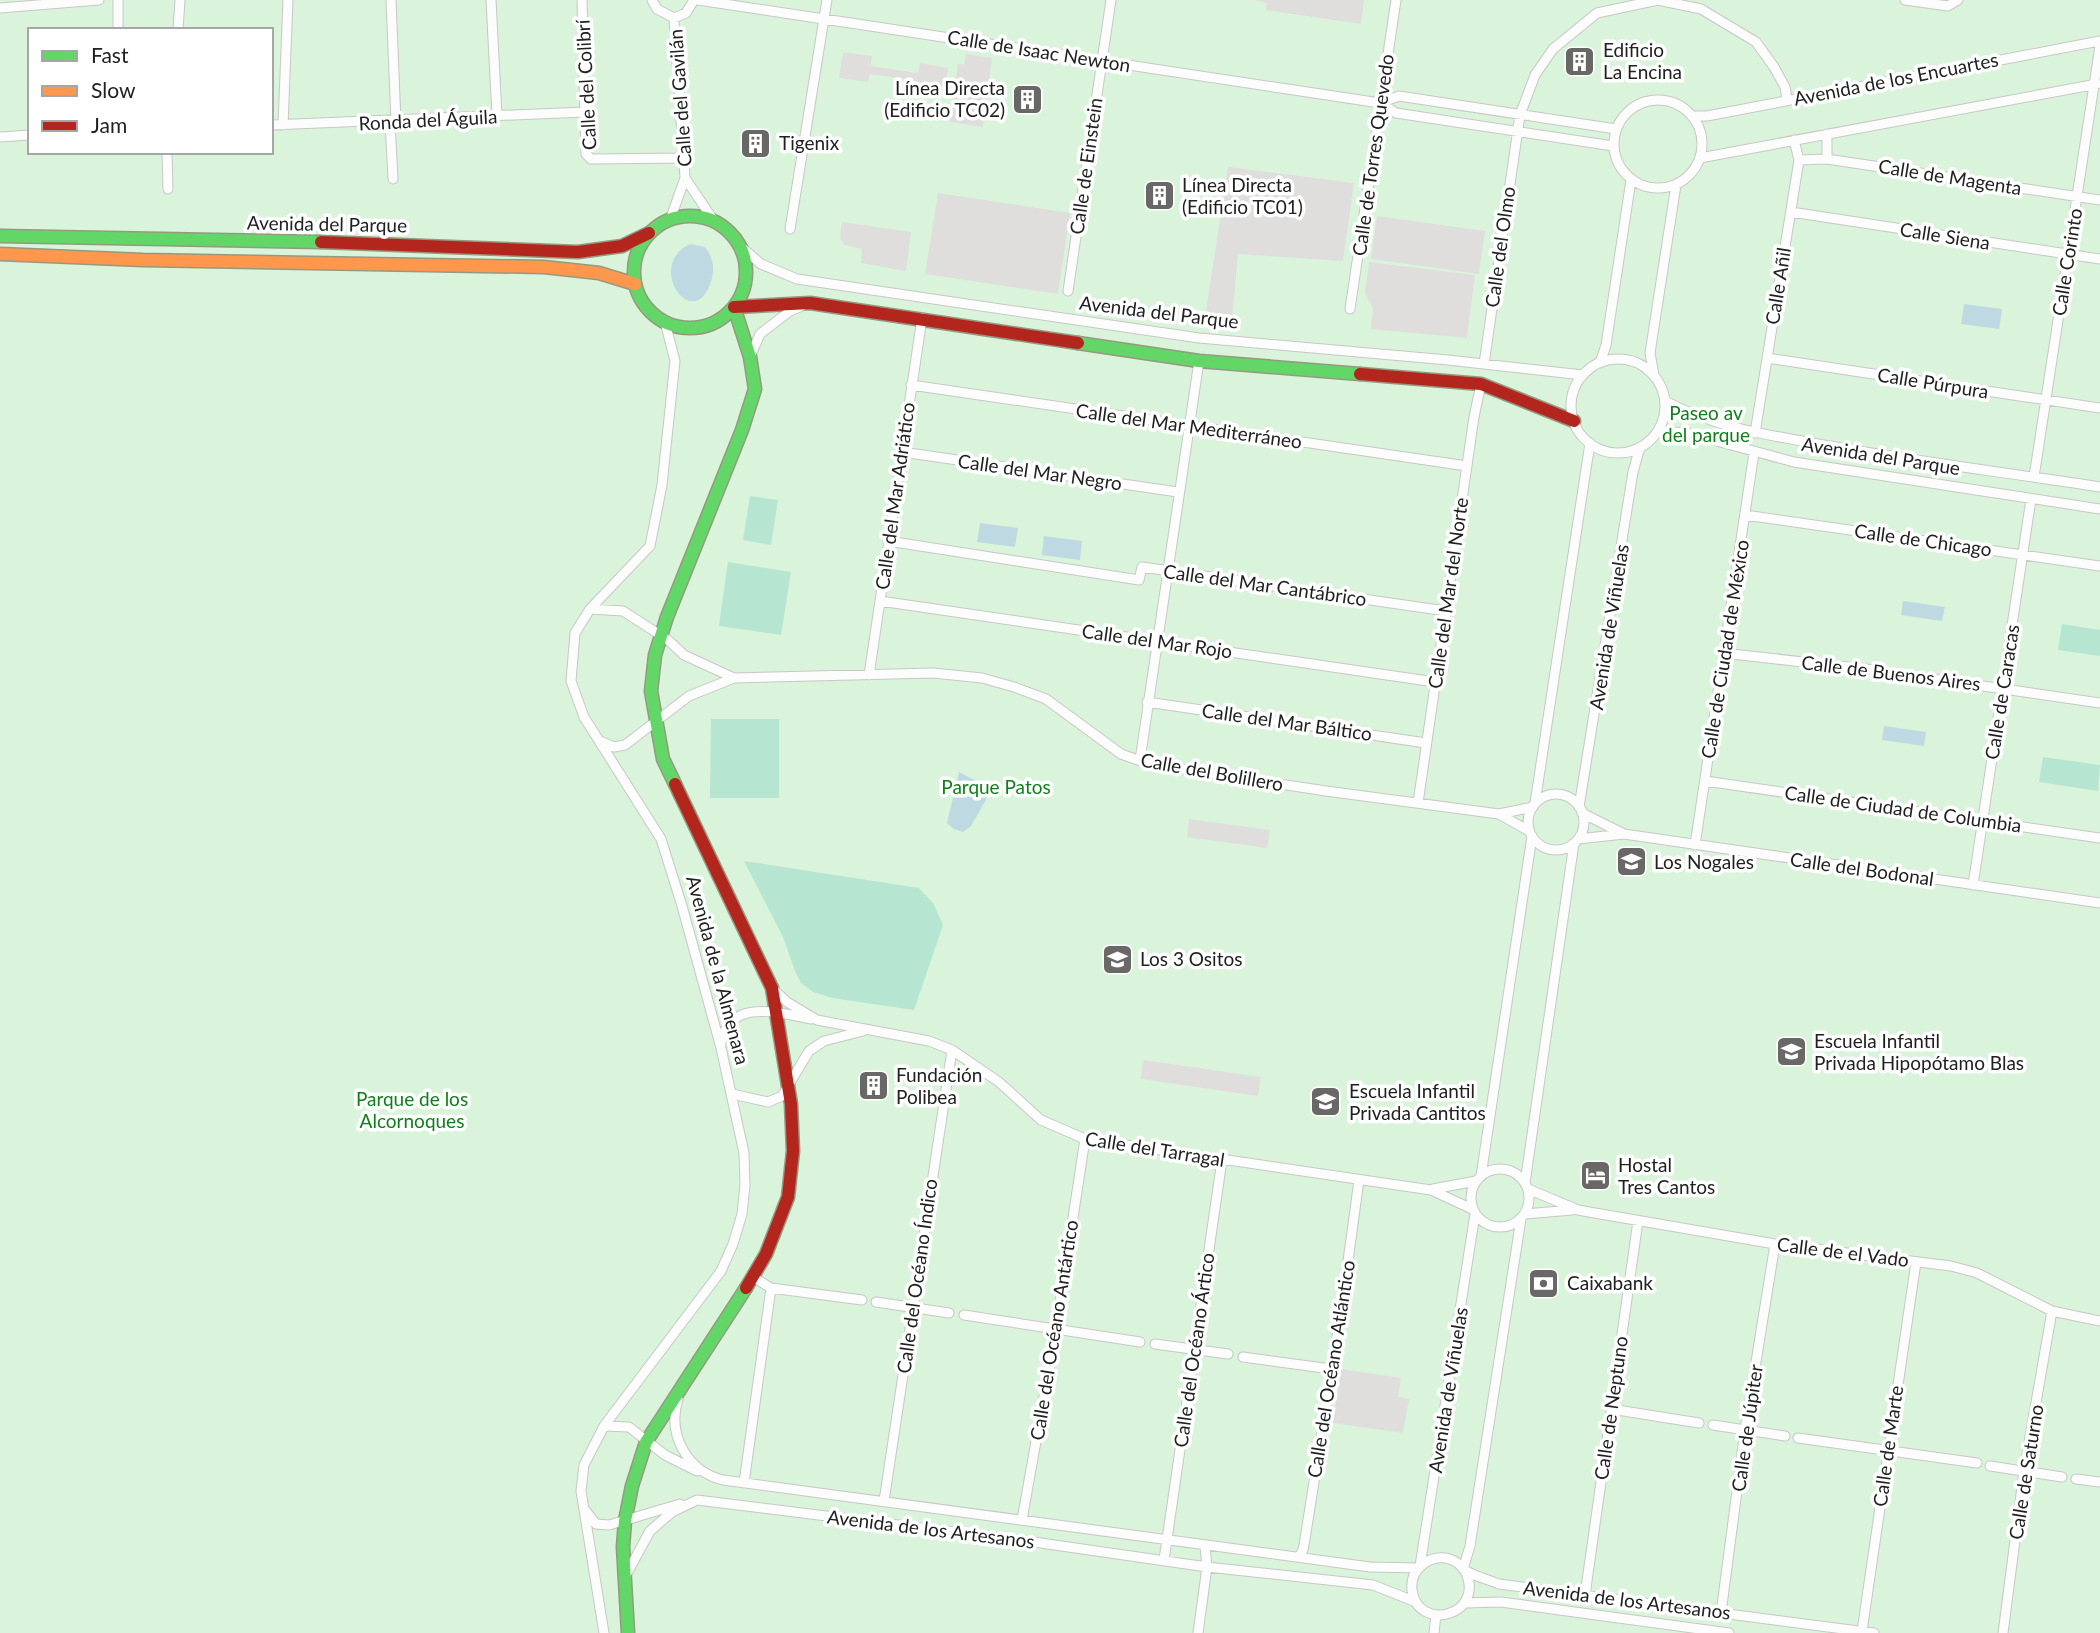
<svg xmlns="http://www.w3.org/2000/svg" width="2100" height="1633" viewBox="0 0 2100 1633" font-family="Lato,sans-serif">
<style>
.park{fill:#d9f4da;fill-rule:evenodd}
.pitch{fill:#b6e5d2}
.parking{fill:#dfdedd}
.water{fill:#bed9e1}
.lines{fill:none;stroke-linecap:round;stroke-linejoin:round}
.street-casing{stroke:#c8c7c6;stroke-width:11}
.fast-casing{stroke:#969982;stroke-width:15}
.slow-casing{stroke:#969982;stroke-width:15}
.jam-casing{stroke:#969982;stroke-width:15}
.street{stroke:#fdfcfc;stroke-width:9}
.fast{stroke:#63d668;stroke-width:12}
.slow{stroke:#ff974d;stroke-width:12}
.jam{stroke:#b3261e;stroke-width:12}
.labels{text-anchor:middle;stroke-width:7;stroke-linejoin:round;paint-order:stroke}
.poi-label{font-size:19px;fill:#212121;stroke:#fff;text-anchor:start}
.street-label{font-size:19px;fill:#212121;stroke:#fff}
.park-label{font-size:19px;fill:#0e801a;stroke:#fff}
</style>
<rect width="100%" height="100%" fill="#efedea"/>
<!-- park -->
<path class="park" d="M0,0H2100V1633H0ZM30,30H271V152H30Z"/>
<!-- pitch -->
<path class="pitch" d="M750,496L778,500L771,545L743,540Z
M728,562L791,572L781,635L719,626Z
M2062,624L2100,630V656L2058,650Z
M711,719H779V798H710Z
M2043,757L2100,765L2098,791L2039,782Z
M744,861L919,888L933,903L943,925L914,1010L832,998L813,992L801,983L795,971L783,937Z"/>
<!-- parking -->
<path class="parking" d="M1255,0H1364L1361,24L1266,10L1267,3Z
M843,52L872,56L871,66L918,73L920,63L948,68L944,93L915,89L916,81L870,74L868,82L839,78Z
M966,54L992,58L983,127L950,122L958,64L964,65Z
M1228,167L1354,183L1343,261L1238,254L1232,320L1205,318Z
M938,193L1070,213L1058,294L925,274Z
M1377,216L1485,231L1479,274L1371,259Z
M842,222L911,232L906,271L861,263L862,249L845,245L840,238Z
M1369,262L1475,275L1467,338L1371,329L1373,308L1365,293Z
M1189,819L1270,830L1267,848L1187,837Z
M1143,1060L1261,1077L1258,1096L1141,1079Z
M1341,1369L1401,1378L1398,1397L1409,1399L1403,1433L1333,1423Z"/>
<!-- water -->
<path class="water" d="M690,244L705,247C712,256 715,267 712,278C696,338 643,266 690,244Z
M1964,304L2002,309L1999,329L1961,324Z
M980,523L1018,528L1015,547L977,542Z
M1044,536L1082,541L1080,560L1042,555Z
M1903,601L1945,607L1942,621L1901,615Z
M1884,726L1926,732L1924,746L1882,740Z
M959,772L975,780L988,796L971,826L963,832L954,829L947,823Z"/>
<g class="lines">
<defs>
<path id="street" d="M391,0L396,122
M491,0L497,116
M582,0L586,154L591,159L684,158
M652,0L657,9L674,18L686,13L694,0
M698,0L1380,103L1396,113L1613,146
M1905,0L1948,6L1958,0
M0,8L99,0
M118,30V0
M178,30L180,0
M1614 144a44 44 0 1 1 88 0a44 44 0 1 1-88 0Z
M1380,103L1399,96L1616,129
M1692,116H1707L2100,41
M390,122L393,179
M271,125L585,112
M283,125L288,0
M1827,134V159
M0,137L30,135
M167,152L168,189
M1700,158L2097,84
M1799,160L1827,159L2100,200
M685,178L714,221
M1791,212L2100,259
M670,220L685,178L674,18
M790,229L827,0
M740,246L761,264L797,279L1199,338L1448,360L1583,375
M1068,291L1111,0
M1350,309L1396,0
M750,357L760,334L790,311L802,306
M1767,358L2100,408
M1571 406a47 47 0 1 1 94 0a47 47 0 1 1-94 0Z
M1600,363L1606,345L1631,180
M1484,364L1520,115L1535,75L1553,49L1597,13L1658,0L1701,9L1756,42L1774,67L1785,87L1787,99
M1654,375L1650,353L1676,185
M911,385L1467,466
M1665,401C1716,428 1773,436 1830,446C1919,462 2010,473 2100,487
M1658,431L1687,433L1794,462L2100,509
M1755,433L1799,160L1794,140
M902,452L1178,492
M2034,477L2100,46
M1745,515L2100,566
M888,541L1139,580L1142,567L1446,611
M880,601L1435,682
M590,609L623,611L668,640L684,655L734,678
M1723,653L1866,669L2100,703
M869,675L922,318
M1147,702L1426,743
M600,741L614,747L625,745L689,696L734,678L933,673L982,678L1014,687L1046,699L1121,754L1149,764L1326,791L1499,814L1533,807
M1140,760L1199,361
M1705,781L2100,838
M1528 822a28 28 0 1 1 56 0a28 28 0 1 1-56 0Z
M1418,803L1474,417L1481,384
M1535,803L1590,443
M1579,807L1633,472L1640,447
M1582,813L1622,833
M1499,814L1529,831
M1578,839L1624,834L2100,903
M1695,845L1754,453
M1973,885L2031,499
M772,988L787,1002L817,1020L929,1041L952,1050L999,1082L1041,1120L1085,1139L1431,1190L1472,1209
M721,1044C728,997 780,1013 811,1019
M732,1094L768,1102L782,1096L809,1051L824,1041L863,1031
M1471 1198a29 29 0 1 1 58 0a29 29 0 1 1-58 0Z
M1481,1176L1532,836
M1525,1183L1574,843
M1433,1189L1476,1181
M1528,1189L1578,1210L1589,1212L1775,1244L1951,1266L1977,1273L2052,1311L2100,1321
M1525,1214L1572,1210
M753,1277L771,1288L862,1300
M876,1302L949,1313
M964,1315L1140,1342
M1155,1344L1228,1354
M1243,1357L1331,1369
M678,1399C667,1435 687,1471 723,1480L1370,1567L1419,1568
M1611,1409L1699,1423
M1713,1425L1785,1436
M604,1426L629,1427L665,1455L697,1471
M1798,1438L1977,1463
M1990,1466L2062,1477
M2076,1479L2100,1482
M744,1483L771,1288
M884,1501L952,1050
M585,1510L596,1524L609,1525L680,1504
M1022,1520L1056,1329L1085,1139
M1299,1557L1303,1550L1305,1539L1342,1305L1359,1180
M1164,1560L1222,1160
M1420,1566L1475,1214
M1463,1569L1470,1546L1521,1219
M1465,1571C1487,1616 1417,1633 1412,1590C1411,1581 1414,1572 1421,1566C1430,1557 1445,1555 1456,1562C1461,1565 1463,1570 1468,1572C1478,1577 1489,1580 1499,1584L1874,1633
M626,1575L650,1531L672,1512L697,1500L1020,1540L1207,1567L1373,1585L1416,1602
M1585,1595L1638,1221
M1464,1603L1501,1602L1729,1633
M1721,1613L1745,1430L1775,1244
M1862,1631L1916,1262
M604,1633L581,1491L584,1465L604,1426L721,1271L733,1244L742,1214L745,1185L744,1153L721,1048L682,906L661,839L584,717L571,681L575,633L590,609L650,546L662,485L675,361L665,322
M1198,1633L1207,1567L1205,1546
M1434,1633L1436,1615
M2003,1633L2024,1471L2052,1311"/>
<path id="fast" d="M634 272a56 56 0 1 1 112 0a56 56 0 1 1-112 0Z
M0,236L321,242
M1078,343L1199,361L1360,374
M675,784L663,759L651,691L655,655L667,617L742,430L755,389L750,357L734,307
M628,1633L623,1547L625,1521L632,1486L646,1442L746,1288"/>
<path id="slow" d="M0,254L143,260L544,267L599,273L635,284"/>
<path id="jam" d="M321,242L578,252L622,246L649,233
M734,307L810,303L1078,343
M1360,374L1481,384L1574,421
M675,784L772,988L791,1104L793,1151L788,1197L766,1254L746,1288"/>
</defs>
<!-- street casing -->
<use href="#street" class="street-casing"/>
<!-- fast casing -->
<use href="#fast" class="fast-casing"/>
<!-- slow casing -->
<use href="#slow" class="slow-casing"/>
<!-- jam casing -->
<use href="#jam" class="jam-casing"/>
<!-- street -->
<use href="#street" class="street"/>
<!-- fast -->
<use href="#fast" class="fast"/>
<!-- slow -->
<use href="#slow" class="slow"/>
<!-- jam -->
<use href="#jam" class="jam"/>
</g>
<!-- icons -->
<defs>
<symbol id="building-square" viewBox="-11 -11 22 22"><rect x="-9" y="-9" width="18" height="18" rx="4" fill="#696867" stroke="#fff"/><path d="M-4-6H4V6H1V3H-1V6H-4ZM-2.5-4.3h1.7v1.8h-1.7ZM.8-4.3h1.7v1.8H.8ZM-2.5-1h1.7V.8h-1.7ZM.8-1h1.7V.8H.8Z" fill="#fff"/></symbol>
<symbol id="school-square" viewBox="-11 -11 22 22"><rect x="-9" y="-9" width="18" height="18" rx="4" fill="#696867" stroke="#fff"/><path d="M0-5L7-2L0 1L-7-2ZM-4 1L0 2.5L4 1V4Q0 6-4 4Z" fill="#fff"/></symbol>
<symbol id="hotel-square" viewBox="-11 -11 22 22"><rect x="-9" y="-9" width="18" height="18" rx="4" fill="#696867" stroke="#fff"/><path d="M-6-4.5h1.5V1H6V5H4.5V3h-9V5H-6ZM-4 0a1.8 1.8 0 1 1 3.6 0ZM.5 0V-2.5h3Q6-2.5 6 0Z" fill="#fff"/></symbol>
<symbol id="bank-square" viewBox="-11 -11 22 22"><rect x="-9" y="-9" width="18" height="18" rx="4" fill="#696867" stroke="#fff"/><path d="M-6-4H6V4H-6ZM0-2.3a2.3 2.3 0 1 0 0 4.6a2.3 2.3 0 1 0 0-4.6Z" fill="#fff"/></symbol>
</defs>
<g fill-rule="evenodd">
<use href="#building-square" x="1562" y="44" width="35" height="35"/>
<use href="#building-square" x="1010" y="82" width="35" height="35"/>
<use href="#building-square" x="738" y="126" width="35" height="35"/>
<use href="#building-square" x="1142" y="178" width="35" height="35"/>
<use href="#school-square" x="1614" y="844" width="35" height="35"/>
<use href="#school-square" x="1100" y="942" width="35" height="35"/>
<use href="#school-square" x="1774" y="1034" width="35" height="35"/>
<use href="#building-square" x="856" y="1068" width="35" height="35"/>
<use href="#school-square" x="1308" y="1084" width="35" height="35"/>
<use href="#hotel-square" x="1578" y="1158" width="35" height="35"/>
<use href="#bank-square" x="1526" y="1266" width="35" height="35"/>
</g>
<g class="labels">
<!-- poi labels -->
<g class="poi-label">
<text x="1603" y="57">Edificio<tspan x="1603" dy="22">La Encina</tspan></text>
<text x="1005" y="95" text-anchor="end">Línea Directa<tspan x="1005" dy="22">(Edificio TC02)</tspan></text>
<text x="779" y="150">Tigenix</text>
<text x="1182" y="192">Línea Directa<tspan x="1182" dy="22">(Edificio TC01)</tspan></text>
<text x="1654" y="869">Los Nogales</text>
<text x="1140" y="966">Los 3 Ositos</text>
<text x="1814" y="1048">Escuela Infantil<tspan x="1814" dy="22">Privada Hipopótamo Blas</tspan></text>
<text x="896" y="1082">Fundación<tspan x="896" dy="22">Polibea</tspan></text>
<text x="1349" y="1098">Escuela Infantil<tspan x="1349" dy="22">Privada Cantitos</tspan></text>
<text x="1618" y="1172">Hostal<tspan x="1618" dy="22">Tres Cantos</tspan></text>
<text x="1567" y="1290">Caixabank</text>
</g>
<!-- street labels -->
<g class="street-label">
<text transform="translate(1039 51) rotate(9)" y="7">Calle de Isaac Newton</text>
<text transform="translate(1896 79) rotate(-11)" y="7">Avenida de los Encuartes</text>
<text transform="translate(586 85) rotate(-93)" y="7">Calle del Colibrí</text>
<text transform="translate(680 98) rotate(-94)" y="7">Calle del Gavilán</text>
<text transform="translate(428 120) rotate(-3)" y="7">Ronda del Águila</text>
<text transform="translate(1373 155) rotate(-82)" y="7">Calle de Torres Quevedo</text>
<text transform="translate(1086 166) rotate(-82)" y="7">Calle de Einstein</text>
<text transform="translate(1950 177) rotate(9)" y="7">Calle de Magenta</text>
<text transform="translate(327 224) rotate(1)" y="7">Avenida del Parque</text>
<text transform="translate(1945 236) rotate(9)" y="7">Calle Siena</text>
<text transform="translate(1500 247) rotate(-82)" y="7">Calle del Olmo</text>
<text transform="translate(2067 262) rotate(-81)" y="7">Calle Corinto</text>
<text transform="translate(1778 286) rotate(-81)" y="7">Calle Añil</text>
<text transform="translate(1159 312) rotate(7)" y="7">Avenida del Parque</text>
<text transform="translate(1933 383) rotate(9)" y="7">Calle Púrpura</text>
<text transform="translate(1189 426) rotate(8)" y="7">Calle del Mar Mediterráneo</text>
<text transform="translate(1881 456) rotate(9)" y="7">Avenida del Parque</text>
<text transform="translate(1040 472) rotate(8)" y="7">Calle del Mar Negro</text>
<text transform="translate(895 496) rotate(-82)" y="7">Calle del Mar Adriático</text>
<text transform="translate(1923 540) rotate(8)" y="7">Calle de Chicago</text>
<text transform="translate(1265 585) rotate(8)" y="7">Calle del Mar Cantábrico</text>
<text transform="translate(1448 593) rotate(-82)" y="7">Calle del Mar del Norte</text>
<text transform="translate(1609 627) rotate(-81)" y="7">Avenida de Viñuelas</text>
<text transform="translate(1157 641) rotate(8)" y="7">Calle del Mar Rojo</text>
<text transform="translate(1725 649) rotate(-81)" y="7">Calle de Ciudad de México</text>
<text transform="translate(1891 673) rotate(7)" y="7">Calle de Buenos Aires</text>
<text transform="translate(2002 692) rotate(-81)" y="7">Calle de Caracas</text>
<text transform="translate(1287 722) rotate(8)" y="7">Calle del Mar Báltico</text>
<text transform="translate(1212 772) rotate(10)" y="7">Calle del Bolillero</text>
<text transform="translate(1903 809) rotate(8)" y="7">Calle de Ciudad de Columbia</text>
<text transform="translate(1862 869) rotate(8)" y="7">Calle del Bodonal</text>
<text transform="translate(718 970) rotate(75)" y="7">Avenida de la Almenara</text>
<text transform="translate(1155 1149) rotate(9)" y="7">Calle del Tarragal</text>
<text transform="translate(1843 1252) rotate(7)" y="7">Calle de el Vado</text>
<text transform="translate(917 1276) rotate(-82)" y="7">Calle del Océano Índico</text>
<text transform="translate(1054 1330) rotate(-81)" y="7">Calle del Océano Antártico</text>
<text transform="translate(1194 1350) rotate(-82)" y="7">Calle del Océano Ártico</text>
<text transform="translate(1331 1369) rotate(-81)" y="7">Calle del Océano Atlántico</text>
<text transform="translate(1448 1390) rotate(-81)" y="7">Avenida de Viñuelas</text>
<text transform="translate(1611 1408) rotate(-82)" y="7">Calle de Neptuno</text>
<text transform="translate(1747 1428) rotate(-82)" y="7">Calle de Júpiter</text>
<text transform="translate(1888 1446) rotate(-82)" y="7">Calle de Marte</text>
<text transform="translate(2026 1472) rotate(-81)" y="7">Calle de Saturno</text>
<text transform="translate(931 1529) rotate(7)" y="7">Avenida de los Artesanos</text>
<text transform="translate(1627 1600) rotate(7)" y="7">Avenida de los Artesanos</text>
</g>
<!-- park labels -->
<g class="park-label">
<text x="1706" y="420">Paseo av<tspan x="1706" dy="22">del parque</tspan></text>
<text x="996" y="794">Parque Patos</text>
<text x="412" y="1106">Parque de los<tspan x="412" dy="22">Alcornoques</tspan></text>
</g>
</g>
<!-- legend -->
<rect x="28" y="28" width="245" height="126" fill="#ffffff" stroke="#a6a6a6" stroke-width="2"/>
<rect x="42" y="51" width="35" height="10" fill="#63d668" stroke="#a6a6a6" stroke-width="2"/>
<text x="91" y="63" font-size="21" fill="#212121">Fast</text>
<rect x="42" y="86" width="35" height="10" fill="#ff974d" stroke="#a6a6a6" stroke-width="2"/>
<text x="91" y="98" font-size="21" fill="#212121">Slow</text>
<rect x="42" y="121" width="35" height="10" fill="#b3261e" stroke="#a6a6a6" stroke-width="2"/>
<text x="91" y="133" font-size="21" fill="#212121">Jam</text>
</svg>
